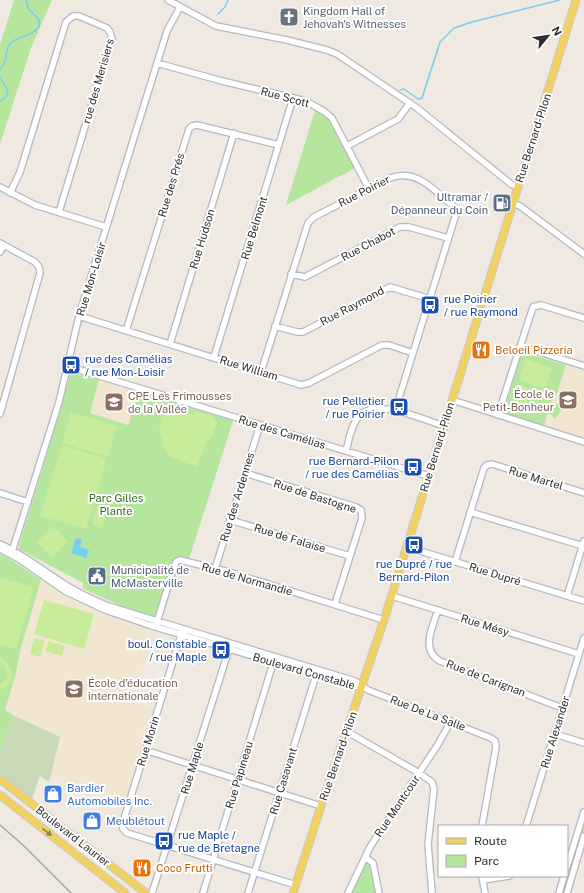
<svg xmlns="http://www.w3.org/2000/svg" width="584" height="893" viewBox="0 0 584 893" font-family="'Public Sans',sans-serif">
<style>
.education{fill:#f0e6d1}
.green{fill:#b6e59e}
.cemetery{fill:#c8d9b8}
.pitch{fill:#c9ec9a}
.water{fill:#75cff0}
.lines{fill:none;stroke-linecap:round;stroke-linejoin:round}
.stream{stroke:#75cff0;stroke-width:1.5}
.minor-casing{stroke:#b4b7c1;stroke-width:8}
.major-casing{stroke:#c9c9c9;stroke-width:9}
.minor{stroke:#fff;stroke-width:5.5}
.major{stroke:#f2d163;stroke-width:7}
.rail{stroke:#a3a6b8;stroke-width:1.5}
.oneway{fill:#908048}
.labels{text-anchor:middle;stroke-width:4;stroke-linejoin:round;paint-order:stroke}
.worship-label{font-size:11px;fill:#5b616d;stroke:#fff;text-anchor:start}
.street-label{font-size:11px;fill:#2e2e2e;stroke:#fff}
.service-label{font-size:11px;fill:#4e5e75;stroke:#fff;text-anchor:end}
.transit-label{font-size:11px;fill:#164399;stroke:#fff;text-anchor:start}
.food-label{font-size:11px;fill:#c56008;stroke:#fff;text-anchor:start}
.education-label{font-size:11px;fill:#785e54;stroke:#fff;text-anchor:start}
.park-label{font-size:11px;fill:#2c6e1b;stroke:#fff}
.shop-label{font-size:11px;fill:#366cbe;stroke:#fff;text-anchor:start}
</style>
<rect width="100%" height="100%" fill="#efe9e1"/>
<!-- education -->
<path class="education" d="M566,365L584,371V438L544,425L554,395H556Z
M99,380L139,392L129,425L89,413Z
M41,580L63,595L97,612L109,617L155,631L133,701L154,708L125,802L50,779L60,737L13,715L5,710L16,673L20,651Z"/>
<!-- green -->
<path class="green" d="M14,0H52L31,48L0,144V45Z
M315,110L326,116L329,120L355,168L286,205Z
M522,352L566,365L556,396L554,395L551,403L557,404L561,409L560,413L555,419L548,412L544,425L505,413L504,411Z
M72,373H74L99,380L90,413L128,425L139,392L233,421L189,559L179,557L172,563L156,615L153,617L117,606L115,603L84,589L83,588V583L19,549V545L60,412L69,377Z
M0,554L8,558L41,580L20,651L16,673L5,710L13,715L0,752Z
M584,819V832L565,893H561Z
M367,863H369L371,866L376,893H351L364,864Z"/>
<!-- cemetery -->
<path class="cemetery" d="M13,715L60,737L49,782L40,776L32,798L0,774V752Z"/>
<!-- pitch -->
<path class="pitch" d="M526,359L552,368L545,389L519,380Z
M520,385L531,389L523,414L512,411Z
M165,408L193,415L194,411L213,416L217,422L210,441L207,440L197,467L171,457L165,451L159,429Z
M71,412L117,426L108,457L62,443Z
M62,445L107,459L86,529L40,516Z
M97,507L107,510L102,528L92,525Z
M53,526L68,541L52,557L37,542Z
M1,578L34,587L16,649L0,645V582Z
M44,600L94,614L84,649L34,634Z
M34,638L45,641L40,657L30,654Z
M48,641L65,646L62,656L45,651Z
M0,656C13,666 19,682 0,690V685C10,679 9,668 0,662Z"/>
<!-- water -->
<path class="water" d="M76,538L82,540L80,547L89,550L86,558L71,553Z"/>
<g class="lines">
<!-- stream -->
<path class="stream" d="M218,14L225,7L228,0
M0,70C3,66 5,62 6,58C7,52 6,47 11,43C19,35 30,38 39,27V20L28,8L26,0
M0,77L8,91L6,97L0,101
M400,90L404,89L418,99L422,98L440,42L454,28L472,22L560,0"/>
<defs>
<path id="minor" d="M168,0L216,26L287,40L327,50L337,54L417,108L511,184L518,187
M157,63L222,81L306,101L325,112L332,118L369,189
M347,146L398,119L410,103
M0,187L35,205L106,227
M10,193L20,172L66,22L73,16H79L107,28L110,32L112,38L59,212
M513,203L520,206L584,254
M0,243L35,262L39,267L40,273L0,414
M0,252L4,245
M291,274L305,277L400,227H409L448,238
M79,316L301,385L309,383L382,345H389L413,353
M275,326L297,332H303L390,287L430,299
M126,331L189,129L192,126L197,125L279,145
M170,344L234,133
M520,346L584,366
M214,357L293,98
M67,366L428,476
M261,372L308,223L314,217L390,178C416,168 434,190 452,205L455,208L456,214L395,411
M452,400L584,442
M498,415L533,307L541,305L584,318
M346,451C349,440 351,425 359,416C375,397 424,420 444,426
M245,473L356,507L361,510L362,518L335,604
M0,493L28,502
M470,512L583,546
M230,520L350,556
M0,544C21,553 39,568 58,580C74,591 91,599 108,606L355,681L368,690L491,738L495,741L496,747L482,826
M407,547L584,601
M0,549L19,559L65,591L105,610L149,625L353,686L362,687
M11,555L59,402L79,316L136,131L167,31L180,7
M455,562L484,468L487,465L492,464L584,493
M215,569L260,425
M392,596L579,654
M567,596L584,541
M438,610C433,626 420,650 440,661L562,708
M156,625L175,564L177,561L180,560L229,572L384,620
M183,629L123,822V829L127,833L296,885
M346,731L419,773L432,782L434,789L428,844L432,893
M555,734L584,743
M145,750L321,806
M526,826L584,638
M365,857L373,863L379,893
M567,867L584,812
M482,876L485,893
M483,880L509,876
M152,893L230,646
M203,893L274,660
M248,893L317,672
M348,893L370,847L437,746L451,721
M559,893L564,876
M567,893L584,836"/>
<path id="major" d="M0,779L146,893
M0,795L125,893
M293,893L321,806L384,620L576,0"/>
</defs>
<!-- minor casing -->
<use href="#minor" class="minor-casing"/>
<!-- major casing -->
<use href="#major" class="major-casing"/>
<!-- minor -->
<use href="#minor" class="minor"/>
<!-- major -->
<use href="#major" class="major"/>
<!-- rail -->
<path class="rail" d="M0,825L23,845L71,893"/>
</g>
<!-- one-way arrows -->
<defs><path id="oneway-solid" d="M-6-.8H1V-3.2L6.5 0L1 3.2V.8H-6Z"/></defs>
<use class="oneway" href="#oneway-solid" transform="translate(47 832) rotate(38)"/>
<!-- icons -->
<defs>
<symbol id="church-square" viewBox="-11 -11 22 22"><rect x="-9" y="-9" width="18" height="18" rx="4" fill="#6b7280" stroke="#fff"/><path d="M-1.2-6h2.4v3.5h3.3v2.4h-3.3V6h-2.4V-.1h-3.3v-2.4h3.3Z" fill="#fff"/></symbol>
<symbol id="fuel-square" viewBox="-11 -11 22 22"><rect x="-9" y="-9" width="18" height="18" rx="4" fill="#5c6f8a" stroke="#fff"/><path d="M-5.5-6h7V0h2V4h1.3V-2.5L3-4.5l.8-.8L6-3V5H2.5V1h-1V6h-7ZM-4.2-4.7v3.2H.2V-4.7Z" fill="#fff"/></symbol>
<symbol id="bus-square" viewBox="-11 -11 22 22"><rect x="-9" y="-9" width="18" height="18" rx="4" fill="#1a4fb4" stroke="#fff"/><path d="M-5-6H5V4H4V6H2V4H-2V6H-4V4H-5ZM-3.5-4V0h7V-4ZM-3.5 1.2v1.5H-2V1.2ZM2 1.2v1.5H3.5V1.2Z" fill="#fff"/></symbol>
<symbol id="restaurant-square" viewBox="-11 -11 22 22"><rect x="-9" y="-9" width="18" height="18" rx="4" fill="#e8710a" stroke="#fff"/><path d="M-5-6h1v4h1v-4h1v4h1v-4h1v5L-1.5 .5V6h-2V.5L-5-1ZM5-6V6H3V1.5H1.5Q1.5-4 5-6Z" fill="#fff"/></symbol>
<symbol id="school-square" viewBox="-11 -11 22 22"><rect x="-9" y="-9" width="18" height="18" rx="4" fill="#8d6e63" stroke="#fff"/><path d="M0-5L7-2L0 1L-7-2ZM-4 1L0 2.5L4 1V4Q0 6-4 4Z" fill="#fff"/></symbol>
<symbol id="civic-square" viewBox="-11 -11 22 22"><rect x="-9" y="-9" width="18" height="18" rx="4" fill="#5c6f8a" stroke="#fff"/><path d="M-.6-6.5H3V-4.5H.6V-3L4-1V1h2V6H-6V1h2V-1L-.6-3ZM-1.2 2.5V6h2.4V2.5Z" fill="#fff"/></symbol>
<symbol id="shop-square" viewBox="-11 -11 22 22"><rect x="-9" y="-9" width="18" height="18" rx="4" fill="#3f7fe0" stroke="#fff"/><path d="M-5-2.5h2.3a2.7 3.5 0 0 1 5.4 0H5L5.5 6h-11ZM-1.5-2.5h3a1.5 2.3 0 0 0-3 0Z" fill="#fff"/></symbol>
</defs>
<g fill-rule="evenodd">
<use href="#church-square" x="278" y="6" width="22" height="22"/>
<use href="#fuel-square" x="491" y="192" width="22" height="22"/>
<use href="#bus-square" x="419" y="294" width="22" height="22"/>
<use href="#restaurant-square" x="470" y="339" width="22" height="22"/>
<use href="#bus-square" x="60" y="354" width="22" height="22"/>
<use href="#school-square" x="557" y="389" width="22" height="22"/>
<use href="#school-square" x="103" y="391" width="22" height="22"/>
<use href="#bus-square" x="388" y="396" width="22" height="22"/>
<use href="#bus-square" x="402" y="456" width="22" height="22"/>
<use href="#bus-square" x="403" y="534" width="22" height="22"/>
<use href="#civic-square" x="86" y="565" width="22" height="22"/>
<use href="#bus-square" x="210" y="639" width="22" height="22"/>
<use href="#school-square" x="63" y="678" width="22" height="22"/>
<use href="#shop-square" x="42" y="783" width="22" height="22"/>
<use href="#shop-square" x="81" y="810" width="22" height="22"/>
<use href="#bus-square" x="153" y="830" width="22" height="22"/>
<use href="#restaurant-square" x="131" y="857" width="22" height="22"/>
</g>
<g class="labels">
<!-- worship labels -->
<g class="worship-label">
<text x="303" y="15">Kingdom Hall of<tspan x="303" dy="13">Jehovah's Witnesses</tspan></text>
</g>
<!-- street labels -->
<g class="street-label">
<text transform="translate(98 81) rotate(-74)" y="4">rue des Merisiers</text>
<text transform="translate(285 97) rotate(15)" y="4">Rue Scott</text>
<text transform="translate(533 138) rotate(-72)" y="4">Rue Bernard-Pilon</text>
<text transform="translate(171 185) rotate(-73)" y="4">Rue des Prés</text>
<text transform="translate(364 191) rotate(-27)" y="4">Rue Poirier</text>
<text transform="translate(254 228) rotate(-73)" y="4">Rue Belmont</text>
<text transform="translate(202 239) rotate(-73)" y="4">Rue Hudson</text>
<text transform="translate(368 244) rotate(-28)" y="4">Rue Chabot</text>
<text transform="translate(91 279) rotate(-73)" y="4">Rue Mon-Loisir</text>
<text transform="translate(352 306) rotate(-28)" y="4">Rue Raymond</text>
<text transform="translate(249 368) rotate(17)" y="4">Rue William</text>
<text transform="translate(282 432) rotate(17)" y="4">Rue des Camélias</text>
<text transform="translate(437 447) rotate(-73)" y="4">Rue Bernard-Pilon</text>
<text transform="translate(536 478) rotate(17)" y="4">Rue Martel</text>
<text transform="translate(315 496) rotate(18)" y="4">Rue de Bastogne</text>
<text transform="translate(237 497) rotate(-73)" y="4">Rue des Ardennes</text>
<text transform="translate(290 538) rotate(17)" y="4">Rue de Falaise</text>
<text transform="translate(495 574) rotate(17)" y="4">Rue Dupré</text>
<text transform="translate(247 579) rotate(16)" y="4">Rue de Normandie</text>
<text transform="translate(485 625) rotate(17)" y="4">Rue Mésy</text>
<text transform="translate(304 671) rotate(16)" y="4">Boulevard Constable</text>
<text transform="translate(486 678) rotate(21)" y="4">Rue de Carignan</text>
<text transform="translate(428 713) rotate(21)" y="4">Rue De La Salle</text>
<text transform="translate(555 732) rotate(-73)" y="4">Rue Alexander</text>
<text transform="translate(148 741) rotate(-73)" y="4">Rue Morin</text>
<text transform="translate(338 756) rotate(-71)" y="4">Rue Bernard-Pilon</text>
<text transform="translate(192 768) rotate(-73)" y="4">Rue Maple</text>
<text transform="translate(239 775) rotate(-73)" y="4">Rue Papineau</text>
<text transform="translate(283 781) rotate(-73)" y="4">Rue Casavant</text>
<text transform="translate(397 806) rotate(-56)" y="4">Rue Montcour</text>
<text transform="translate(73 836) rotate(38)" y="4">Boulevard Laurier</text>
</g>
<!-- service labels -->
<g class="service-label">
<text x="488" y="201">Ultramar /<tspan x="488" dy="13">Dépanneur du Coin</tspan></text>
<text x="111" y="574" text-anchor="start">Municipalité de<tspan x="111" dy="13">McMasterville</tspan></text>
</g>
<!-- transit labels -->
<g class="transit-label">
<text x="444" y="303">rue Poirier<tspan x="444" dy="13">/ rue Raymond</tspan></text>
<text x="85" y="363">rue des Camélias<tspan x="85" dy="13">/ rue Mon-Loisir</tspan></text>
<text x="385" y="405" text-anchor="end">rue Pelletier<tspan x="385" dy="13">/ rue Poirier</tspan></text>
<text x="399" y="465" text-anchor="end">rue Bernard-Pilon<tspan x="399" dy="13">/ rue des Camélias</tspan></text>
<text x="414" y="568" text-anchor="middle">rue Dupré / rue<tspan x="414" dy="13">Bernard-Pilon</tspan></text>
<text x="207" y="648" text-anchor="end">boul. Constable<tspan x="207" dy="13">/ rue Maple</tspan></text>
<text x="178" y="839">rue Maple /<tspan x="178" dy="13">rue de Bretagne</tspan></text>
</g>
<!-- food labels -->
<g class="food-label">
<text x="495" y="354">Beloeil Pizzeria</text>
<text x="156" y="872">Coco Frutti</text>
</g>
<!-- education labels -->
<g class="education-label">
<text x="554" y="398" text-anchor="end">École le<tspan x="554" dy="13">Petit-Bonheur</tspan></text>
<text x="128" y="400">CPE Les Frimousses<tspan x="128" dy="13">de la Vallée</tspan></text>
<text x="88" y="687">École d’éducation<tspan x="88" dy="13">internationale</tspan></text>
</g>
<!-- park labels -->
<g class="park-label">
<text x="116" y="502">Parc Gilles<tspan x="116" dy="13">Plante</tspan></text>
</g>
<!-- shop labels -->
<g class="shop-label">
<text x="67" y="792">Bardier<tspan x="67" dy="13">Automobiles Inc.</tspan></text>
<text x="106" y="825">Meublétout</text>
</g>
</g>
<!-- legend -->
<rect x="438" y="825" width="130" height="52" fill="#ffffff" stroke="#ababab"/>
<rect x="446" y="838" width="20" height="6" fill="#f2d163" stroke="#ababab"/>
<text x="474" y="845" font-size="12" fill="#2e2e2e">Route</text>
<rect x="446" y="855" width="20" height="12" fill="#b6e59e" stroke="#ababab"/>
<text x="474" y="865" font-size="12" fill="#2e2e2e">Parc</text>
<!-- north arrow -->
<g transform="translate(548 36) rotate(61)" stroke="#ffffff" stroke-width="3" paint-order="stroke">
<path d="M0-3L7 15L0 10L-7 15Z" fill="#2e2e2e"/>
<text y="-6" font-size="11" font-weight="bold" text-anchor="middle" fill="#2e2e2e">N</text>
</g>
</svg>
